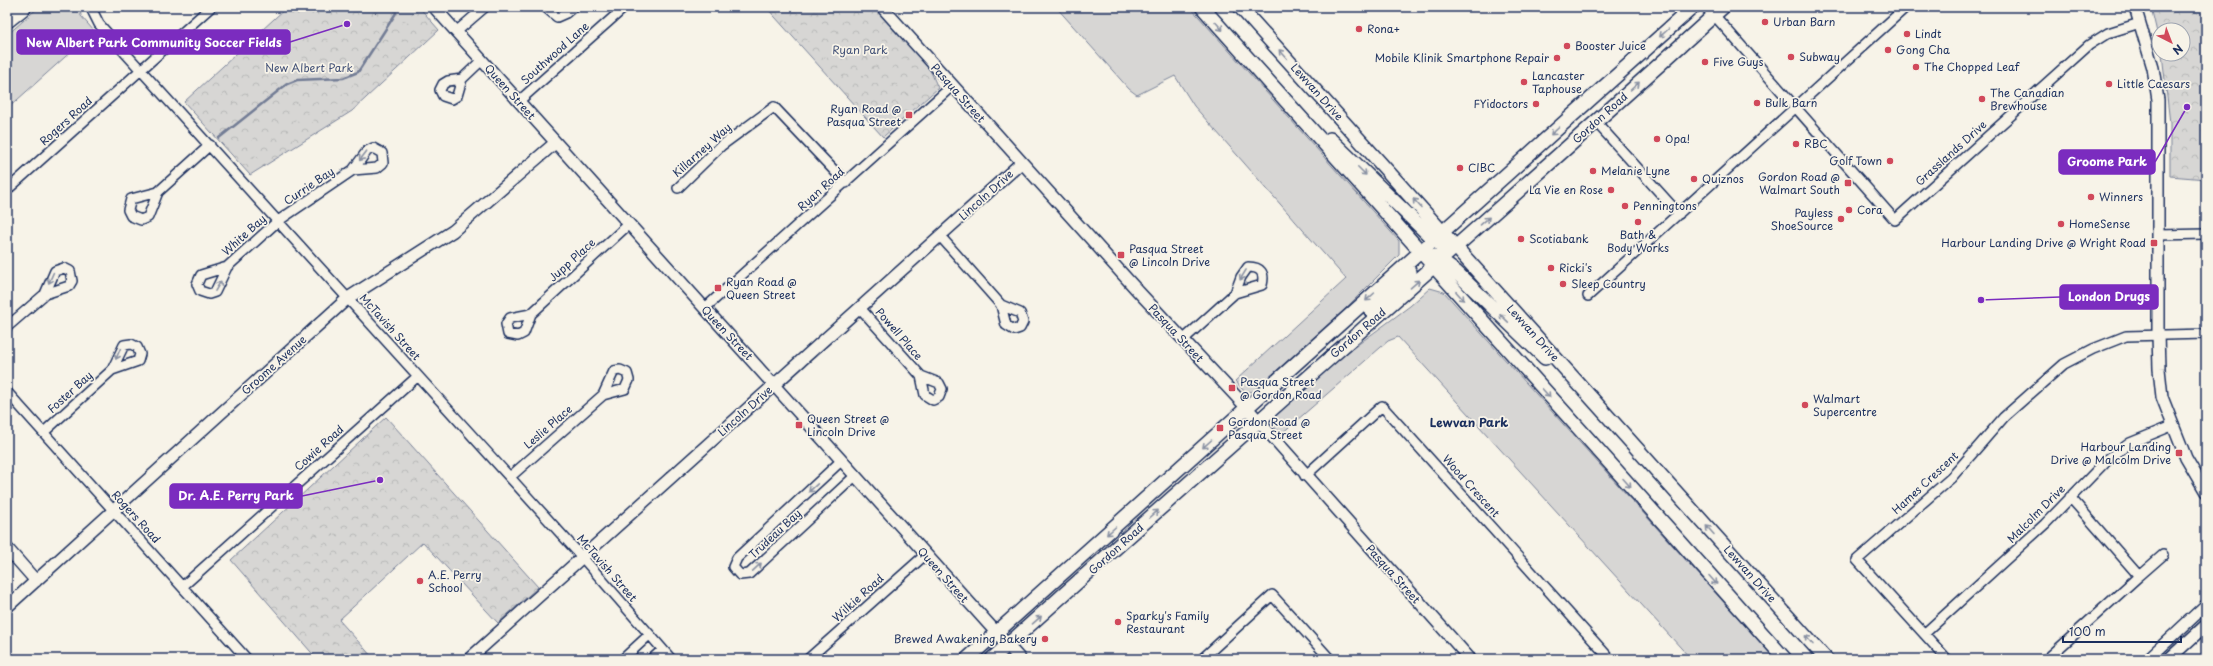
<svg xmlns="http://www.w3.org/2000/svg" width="2213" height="666" viewBox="0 0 2213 666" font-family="'Playpen Sans',sans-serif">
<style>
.grass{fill:#d7d6d4;stroke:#798299}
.forest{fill:url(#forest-crowns);stroke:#798299}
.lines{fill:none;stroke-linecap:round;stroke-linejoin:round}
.stream{stroke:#727c95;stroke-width:2.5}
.minor-casing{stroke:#1b2f5e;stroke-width:12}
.tertiary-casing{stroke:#1b2f5e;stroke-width:14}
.secondary-casing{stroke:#1b2f5e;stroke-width:16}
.motorway-casing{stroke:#1b2f5e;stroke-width:20}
.minor{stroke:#f7f3e8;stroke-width:9}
.tertiary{stroke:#f7f3e8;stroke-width:11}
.secondary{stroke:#f7f3e8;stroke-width:13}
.motorway{stroke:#f7f3e8;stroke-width:17}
.oneway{stroke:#8991a3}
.poi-dot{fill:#d1495b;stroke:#f7f3e8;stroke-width:1.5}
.labels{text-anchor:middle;stroke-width:3.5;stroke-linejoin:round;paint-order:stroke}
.poi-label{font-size:11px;fill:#1b2f5e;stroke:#f7f3e8;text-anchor:start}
.park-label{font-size:11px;fill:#415076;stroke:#f7f3e8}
.street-label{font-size:11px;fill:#1b2f5e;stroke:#f7f3e8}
.neighbourhood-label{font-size:12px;font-weight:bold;fill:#1b2f5e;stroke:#f7f3e8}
.leader{fill:none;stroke:#7b2cbf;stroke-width:1.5}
.callout-dot{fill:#7b2cbf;stroke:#f7f3e8;stroke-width:1.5}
.callout{fill:#7b2cbf;stroke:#7b2cbf;stroke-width:1.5}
.callout-label{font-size:12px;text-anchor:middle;font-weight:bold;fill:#fff}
</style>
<defs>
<pattern id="forest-crowns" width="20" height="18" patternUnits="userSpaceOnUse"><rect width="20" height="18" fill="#d7d6d4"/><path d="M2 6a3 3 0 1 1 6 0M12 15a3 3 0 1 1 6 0" fill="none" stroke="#b8b8b8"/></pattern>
</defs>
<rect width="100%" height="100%" fill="#f7f3e8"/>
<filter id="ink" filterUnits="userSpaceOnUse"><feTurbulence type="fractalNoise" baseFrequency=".025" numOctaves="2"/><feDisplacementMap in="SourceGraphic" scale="8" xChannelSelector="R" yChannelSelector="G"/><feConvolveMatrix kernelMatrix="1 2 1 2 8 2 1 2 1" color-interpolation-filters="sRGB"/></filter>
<g filter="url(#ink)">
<!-- grass -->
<path class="grass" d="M39,7H80L81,16L94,31L7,109V35Z
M1056,7H1190L1399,241V255L1342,312L1253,392L1244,391L1235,381L1346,279L1194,106L1175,76L1137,95L1129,89Z
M1430,288L1444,292L1775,659H1691L1398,337L1388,341L1281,434L1274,427V415L1337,360L1410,306Z"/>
<!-- forest -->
<path class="forest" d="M287,7H419L439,30L352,111L250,175L184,102Z
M766,7H876L928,65L938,88L883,137Z
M2151,7H2206V179L2170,176V123L2162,54H2183V30H2159V41Z
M386,417L538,587L498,623L423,542L339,620L374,659H317L231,560Z"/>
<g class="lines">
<!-- stream -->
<path class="stream" d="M219,138L287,84L297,80L343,78L358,72L396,13"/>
<defs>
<path id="minor" d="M94,7L92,10L99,24L582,557L671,659
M545,7L557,17L566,13L573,7
M1714,15L1895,220L2089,45L2108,33L2140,23
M456,32L485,7
M462,79L448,81L443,84L440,90L443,96L452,99L457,96L462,79L482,60
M519,101L625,7
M1596,122L1679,214
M678,188L721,146L774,107L846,183
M7,190L211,7
M158,192L131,199L128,210L131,216L141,220L148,217L158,192L210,145
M2158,235L2206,234
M940,236L1001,305L1020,313L1023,322L1020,328L1014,330L1006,325L1001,305
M227,267L201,275L197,284L200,291L209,294L215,292L227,267L278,221L353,170L367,151L373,148L382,153L383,163L377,168L353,170
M1588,296L1906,7
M705,308L952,86
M860,308L921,376L939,383L942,389L939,397L933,400L925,395L921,376
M531,314L510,318L506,324L508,334L518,336L524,333L531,314L629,224
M7,327L45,294L69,286L72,281L70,271L64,268L55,271L45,294
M1183,340L1235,293L1241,277L1248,267C1261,267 1265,273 1262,285L1235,293
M7,392L247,659
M44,432L112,370L138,361L140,354L137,347L131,344L124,345L112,370
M841,461L737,558L733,567L740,575L749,574L855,476
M1305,476L1382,406L1610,659
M510,477L603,395L625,389L629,380L627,373L620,370L614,371L603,395
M2139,576L2163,555
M183,586L418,376
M1924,634L2045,524L2108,459L2130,443L2174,425
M623,659L649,635
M652,659L662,650
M808,659L925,555
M1202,659L1272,595L1330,659
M1947,659L1857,560L1951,478L2004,417L2064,364L2093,349L2126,336L2206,334
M2047,659L2139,576L2070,497"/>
<path id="tertiary" d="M434,7L1020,659
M882,7L1136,289L1247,408L1470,659
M1707,7L1714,15
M2135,7L2153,68L2158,100V334L2159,369L2162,397L2186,458L2206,492
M7,548L36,581
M7,607L348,298L453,231L555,143
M469,659L1021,163
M2148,659L2206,605
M2169,659L2206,625"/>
<path id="secondary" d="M1202,7L1785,659
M1240,7L1826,659
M1330,139L1434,240L1446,249L1456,247
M1434,256L1456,272L1545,358
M1371,311L1410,272
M967,659L1693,7
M992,659C1234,440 1482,227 1723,7"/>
<path id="motorway" d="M7,19L22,7"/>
</defs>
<!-- minor casing -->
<use href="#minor" class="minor-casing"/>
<!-- tertiary casing -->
<use href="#tertiary" class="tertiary-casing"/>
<!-- secondary casing -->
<use href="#secondary" class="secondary-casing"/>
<!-- motorway casing -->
<use href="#motorway" class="motorway-casing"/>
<!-- minor -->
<use href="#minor" class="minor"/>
<!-- tertiary -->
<use href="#tertiary" class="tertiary"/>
<!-- secondary -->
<use href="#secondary" class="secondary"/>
<!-- motorway -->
<use href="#motorway" class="motorway"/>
</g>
<!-- one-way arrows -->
<defs><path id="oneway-shaft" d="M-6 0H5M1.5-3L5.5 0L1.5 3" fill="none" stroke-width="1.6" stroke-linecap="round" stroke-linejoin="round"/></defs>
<g class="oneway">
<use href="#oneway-shaft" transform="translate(1219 26) rotate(49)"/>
<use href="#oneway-shaft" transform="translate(1664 33) rotate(138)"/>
<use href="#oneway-shaft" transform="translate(1283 54) rotate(-132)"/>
<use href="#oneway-shaft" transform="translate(1635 86) rotate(-42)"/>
<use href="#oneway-shaft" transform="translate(1555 131) rotate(138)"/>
<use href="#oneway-shaft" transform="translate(363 156) rotate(127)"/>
<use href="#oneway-shaft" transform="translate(1362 171) rotate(45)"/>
<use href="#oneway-shaft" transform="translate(1417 203) rotate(-132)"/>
<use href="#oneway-shaft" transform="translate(1485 221) rotate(-41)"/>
<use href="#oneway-shaft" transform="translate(1243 275) rotate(121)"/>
<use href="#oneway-shaft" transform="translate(51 278) rotate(114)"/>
<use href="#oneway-shaft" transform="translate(1415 284) rotate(-41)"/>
<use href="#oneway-shaft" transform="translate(218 286) rotate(-60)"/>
<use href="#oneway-shaft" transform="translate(1460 296) rotate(48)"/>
<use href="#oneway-shaft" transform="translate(1370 297) rotate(138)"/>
<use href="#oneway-shaft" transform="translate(1504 318) rotate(-136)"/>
<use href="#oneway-shaft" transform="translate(118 354) rotate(113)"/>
<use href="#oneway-shaft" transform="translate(1546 393) rotate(48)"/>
<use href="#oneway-shaft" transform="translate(1207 444) rotate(138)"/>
<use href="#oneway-shaft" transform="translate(1627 483) rotate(48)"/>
<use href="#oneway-shaft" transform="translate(813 488) rotate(137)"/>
<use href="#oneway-shaft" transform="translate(1154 514) rotate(-42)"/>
<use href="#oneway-shaft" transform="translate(1710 530) rotate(-132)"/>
<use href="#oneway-shaft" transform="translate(1111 531) rotate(138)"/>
<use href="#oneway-shaft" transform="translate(757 567) rotate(-43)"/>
<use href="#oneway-shaft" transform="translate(1713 580) rotate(48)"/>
<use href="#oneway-shaft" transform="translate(1037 620) rotate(-41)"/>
<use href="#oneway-shaft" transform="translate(1809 640) rotate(-131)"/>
</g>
</g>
<!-- markers -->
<g class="poi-dot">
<circle cx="1765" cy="22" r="4"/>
<circle cx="1359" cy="29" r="4"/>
<circle cx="1907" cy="34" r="4"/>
<circle cx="1567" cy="46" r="4"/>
<circle cx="1888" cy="50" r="4"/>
<circle cx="1791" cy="57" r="4"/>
<circle cx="1557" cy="58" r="4"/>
<circle cx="1705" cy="62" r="4"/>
<circle cx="1916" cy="67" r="4"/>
<circle cx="1524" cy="82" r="4"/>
<circle cx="2109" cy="84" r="4"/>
<circle cx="1982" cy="99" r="4"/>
<circle cx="1757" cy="103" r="4"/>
<circle cx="1536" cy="104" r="4"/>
<rect x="905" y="111" width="8" height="8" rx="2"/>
<circle cx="1657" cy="139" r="4"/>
<circle cx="1796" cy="144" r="4"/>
<circle cx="1890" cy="161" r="4"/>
<circle cx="1460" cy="168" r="4"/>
<circle cx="1593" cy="171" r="4"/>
<circle cx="1694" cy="179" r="4"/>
<rect x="1844" y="179" width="8" height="8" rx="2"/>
<circle cx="1611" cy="190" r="4"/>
<circle cx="2091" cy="197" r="4"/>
<circle cx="1625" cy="206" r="4"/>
<circle cx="1849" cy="210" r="4"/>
<circle cx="1841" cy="219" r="4"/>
<circle cx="1638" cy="222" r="4"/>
<circle cx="2061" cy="224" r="4"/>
<circle cx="1521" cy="239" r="4"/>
<rect x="2150" y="239" width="8" height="8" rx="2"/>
<rect x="1117" y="251" width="8" height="8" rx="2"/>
<circle cx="1551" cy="268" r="4"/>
<circle cx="1563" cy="284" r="4"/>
<rect x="714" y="284" width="8" height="8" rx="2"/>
<rect x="1228" y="384" width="8" height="8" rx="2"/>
<circle cx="1805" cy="405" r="4"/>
<rect x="795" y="421" width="8" height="8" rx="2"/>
<rect x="1216" y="424" width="8" height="8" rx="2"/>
<rect x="2175" y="449" width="8" height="8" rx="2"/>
<circle cx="420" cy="581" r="4"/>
<circle cx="1118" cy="622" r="4"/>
<circle cx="1045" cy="639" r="4"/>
</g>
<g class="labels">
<!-- poi labels -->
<g class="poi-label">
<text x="1773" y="26">Urban Barn</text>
<text x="1367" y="33">Rona+</text>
<text x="1915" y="38">Lindt</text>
<text x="1575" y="50">Booster Juice</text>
<text x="1896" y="54">Gong Cha</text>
<text x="1799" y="61">Subway</text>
<text x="1549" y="62" text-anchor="end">Mobile Klinik Smartphone Repair</text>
<text x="1713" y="66">Five Guys</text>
<text x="1924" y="71">The Chopped Leaf</text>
<text x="1532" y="80">Lancaster<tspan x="1532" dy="13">Taphouse</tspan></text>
<text x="2117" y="88">Little Caesars</text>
<text x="1990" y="97">The Canadian<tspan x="1990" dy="13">Brewhouse</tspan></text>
<text x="1765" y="107">Bulk Barn</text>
<text x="1528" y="108" text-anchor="end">FYidoctors</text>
<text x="901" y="113" text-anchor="end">Ryan Road @<tspan x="901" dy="13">Pasqua Street</tspan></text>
<text x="1665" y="143">Opa!</text>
<text x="1804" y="148">RBC</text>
<text x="1882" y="165" text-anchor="end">Golf Town</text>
<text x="1468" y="172">CIBC</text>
<text x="1601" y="175">Melanie Lyne</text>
<text x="1840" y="181" text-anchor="end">Gordon Road @<tspan x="1840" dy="13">Walmart South</tspan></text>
<text x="1702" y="183">Quiznos</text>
<text x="1603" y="194" text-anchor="end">La Vie en Rose</text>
<text x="2099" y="201">Winners</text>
<text x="1633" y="210">Penningtons</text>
<text x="1857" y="214">Cora</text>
<text x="1833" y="217" text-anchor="end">Payless<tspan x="1833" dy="13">ShoeSource</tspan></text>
<text x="2069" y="228">HomeSense</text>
<text x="1638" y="239" text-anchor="middle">Bath &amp;<tspan x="1638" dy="13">Body Works</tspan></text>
<text x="1529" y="243">Scotiabank</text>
<text x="2146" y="247" text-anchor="end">Harbour Landing Drive @ Wright Road</text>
<text x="1129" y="253">Pasqua Street<tspan x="1129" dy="13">@ Lincoln Drive</tspan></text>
<text x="1559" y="272">Ricki's</text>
<text x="726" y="286">Ryan Road @<tspan x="726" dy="13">Queen Street</tspan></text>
<text x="1571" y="288">Sleep Country</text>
<text x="1240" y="386">Pasqua Street<tspan x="1240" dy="13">@ Gordon Road</tspan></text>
<text x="1813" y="403">Walmart<tspan x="1813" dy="13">Supercentre</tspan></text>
<text x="807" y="423">Queen Street @<tspan x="807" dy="13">Lincoln Drive</tspan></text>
<text x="1228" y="426">Gordon Road @<tspan x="1228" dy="13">Pasqua Street</tspan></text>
<text x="2171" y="451" text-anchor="end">Harbour Landing<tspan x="2171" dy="13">Drive @ Malcolm Drive</tspan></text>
<text x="428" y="579">A.E. Perry<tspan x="428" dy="13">School</tspan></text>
<text x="1126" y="620">Sparky's Family<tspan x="1126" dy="13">Restaurant</tspan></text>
<text x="1037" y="643" text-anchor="end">Brewed Awakening Bakery</text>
</g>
<!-- park labels -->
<g class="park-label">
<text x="860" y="54">Ryan Park</text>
<text x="309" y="72">New Albert Park</text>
</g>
<!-- street labels -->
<g class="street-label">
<text transform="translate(555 53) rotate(-42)" y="4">Southwood Lane</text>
<text transform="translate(510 92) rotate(48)" y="4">Queen Street</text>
<text transform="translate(1317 92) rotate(48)" y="4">Lewvan Drive</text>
<text transform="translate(958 93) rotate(48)" y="4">Pasqua Street</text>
<text transform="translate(1600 118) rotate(-42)" y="4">Gordon Road</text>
<text transform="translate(66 121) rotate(-42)" y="4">Rogers Road</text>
<text transform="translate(702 150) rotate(-42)" y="4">Killarney Way</text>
<text transform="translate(1951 153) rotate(-42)" y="4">Grasslands Drive</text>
<text transform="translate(309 186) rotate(-34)" y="4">Currie Bay</text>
<text transform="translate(821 189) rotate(-42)" y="4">Ryan Road</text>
<text transform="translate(986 195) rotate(-42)" y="4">Lincoln Drive</text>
<text transform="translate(244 235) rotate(-42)" y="4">White Bay</text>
<text transform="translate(572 260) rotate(-42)" y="4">Jupp Place</text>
<text transform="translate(390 327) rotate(48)" y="4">McTavish Street</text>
<text transform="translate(727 333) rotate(47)" y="4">Queen Street</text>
<text transform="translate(1176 333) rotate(47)" y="4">Pasqua Street</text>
<text transform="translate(1358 333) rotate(-41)" y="4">Gordon Road</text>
<text transform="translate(1533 333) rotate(48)" y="4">Lewvan Drive</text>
<text transform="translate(899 334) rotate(49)" y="4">Powell Place</text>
<text transform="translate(274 365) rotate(-42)" y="4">Groome Avenue</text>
<text transform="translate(70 392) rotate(-42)" y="4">Foster Bay</text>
<text transform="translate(745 411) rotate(-42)" y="4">Lincoln Drive</text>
<text transform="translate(548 427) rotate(-41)" y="4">Leslie Place</text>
<text transform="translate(319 448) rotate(-42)" y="4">Cowie Road</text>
<text transform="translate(1925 483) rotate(-43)" y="4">Hames Crescent</text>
<text transform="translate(1471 486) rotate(48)" y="4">Wood Crescent</text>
<text transform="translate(2036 514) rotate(-45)" y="4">Malcolm Drive</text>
<text transform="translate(136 517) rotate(48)" y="4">Rogers Road</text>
<text transform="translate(775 534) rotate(-43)" y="4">Trudeau Bay</text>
<text transform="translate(1116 549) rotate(-42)" y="4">Gordon Road</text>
<text transform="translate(607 568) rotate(49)" y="4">McTavish Street</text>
<text transform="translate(1393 574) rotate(48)" y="4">Pasqua Street</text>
<text transform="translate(1750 574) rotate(48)" y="4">Lewvan Drive</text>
<text transform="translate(943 575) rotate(48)" y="4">Queen Street</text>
<text transform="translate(858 598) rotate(-42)" y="4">Wilkie Road</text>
</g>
<!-- neighbourhood labels -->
<g class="neighbourhood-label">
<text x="1469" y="427">Lewvan Park</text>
</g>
</g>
<!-- callouts -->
<path class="leader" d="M347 24L290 42M2187 107L2155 162M1981 300L2060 297M380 480L302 496"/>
<g class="callout-dot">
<circle cx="347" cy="24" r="4"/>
<circle cx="2187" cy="107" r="4"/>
<circle cx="1981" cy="300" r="4"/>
<circle cx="380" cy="480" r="4"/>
</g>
<g class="callout">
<rect x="17" y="30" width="273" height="24" rx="4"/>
<rect x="2059" y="150" width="96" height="24" rx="4"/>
<rect x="2060" y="285" width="98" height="24" rx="4"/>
<rect x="170" y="484" width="132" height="24" rx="4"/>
</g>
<g class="callout-label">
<text x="154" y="47">New Albert Park Community Soccer Fields</text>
<text x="2107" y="166">Groome Park</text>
<text x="2109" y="301">London Drugs</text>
<text x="236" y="500">Dr. A.E. Perry Park</text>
</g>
<!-- margin -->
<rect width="2213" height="666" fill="none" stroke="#f7f3e8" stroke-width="24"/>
<rect x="12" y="12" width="2189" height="642" fill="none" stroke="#1b2f5e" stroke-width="1.5" filter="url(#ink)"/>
<!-- north arrow -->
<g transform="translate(2171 42) rotate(138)"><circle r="19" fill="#f7f3e8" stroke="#9fa5b1"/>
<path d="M0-3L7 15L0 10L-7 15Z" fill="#d1495b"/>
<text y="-6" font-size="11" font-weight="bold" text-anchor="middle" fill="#1b2f5e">N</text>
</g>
<!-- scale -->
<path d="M2063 636v6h118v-6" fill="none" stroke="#1b2f5e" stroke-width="2"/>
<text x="2069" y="636" font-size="12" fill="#1b2f5e" stroke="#f7f3e8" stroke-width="3" paint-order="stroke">100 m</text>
</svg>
